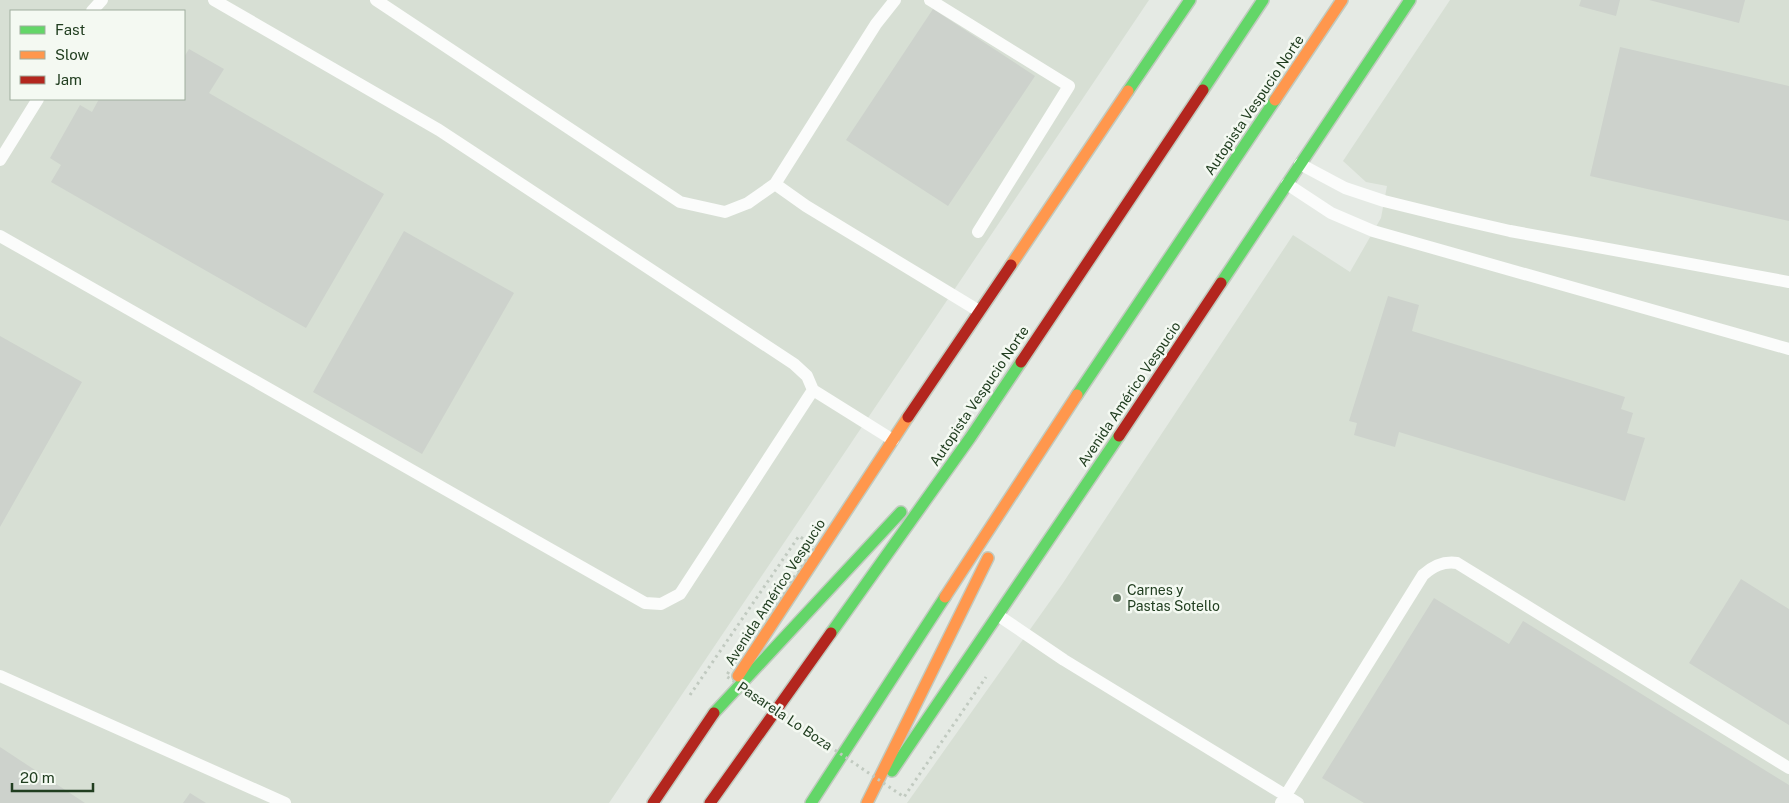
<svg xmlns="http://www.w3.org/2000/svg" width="1789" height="803" viewBox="0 0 1789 803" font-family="'Public Sans',sans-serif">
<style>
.built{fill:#d7dfd4;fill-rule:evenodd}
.building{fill:#cdd2cc}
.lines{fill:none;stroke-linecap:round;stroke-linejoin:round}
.fast-casing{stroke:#c1cabf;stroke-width:14}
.slow-casing{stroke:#c1cabf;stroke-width:14}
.jam-casing{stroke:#c1cabf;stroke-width:14}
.lane{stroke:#fbfcfb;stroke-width:12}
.fast{stroke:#63d668;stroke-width:11}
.slow{stroke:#ff974d;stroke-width:11}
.jam{stroke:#b3261e;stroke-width:11}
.path-bridge{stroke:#c1cac0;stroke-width:3;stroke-dasharray:2.5 4;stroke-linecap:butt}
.poi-dot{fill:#667a65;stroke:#f4f9f2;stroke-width:2}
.labels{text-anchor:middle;stroke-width:5;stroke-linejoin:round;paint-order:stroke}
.street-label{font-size:14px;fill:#213e20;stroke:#f4f9f2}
.poi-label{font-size:14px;fill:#213e20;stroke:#f4f9f2;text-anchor:start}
</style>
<rect width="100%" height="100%" fill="#e5eae4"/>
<!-- built -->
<path class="built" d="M0,0H1149L609,803H0ZM11,11H184V99H11Z
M1450,0H1789V803H907L1063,583L1293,235L1350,272L1381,218L1387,186L1366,182L1343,161Z"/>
<!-- building -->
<path class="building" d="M1581,0H1620L1616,16L1579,6Z
M1649,0H1745L1739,23Z
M933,9L1035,76L948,206L846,140Z
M1620,47L1789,86V221L1590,176Z
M189,49L224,69L209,93L384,194L306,328L51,182L61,165L50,158L80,105L92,112L99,99H184V57Z
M404,231L514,293L422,454L313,392Z
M1388,296L1419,305L1412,331L1625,397L1621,409L1633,413L1627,433L1645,438L1625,501L1399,432L1395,447L1354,435L1357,423L1349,421Z
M0,336L82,382L0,527Z
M1741,579L1789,609V725L1689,663Z
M1434,598L1509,644L1523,621L1789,785V803H1364L1322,778Z
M0,747L85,803H0Z
M190,793L206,803H183Z"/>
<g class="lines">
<defs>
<path id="fast" d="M1203,90L1263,0
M1128,91L1190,0
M1221,283L1410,0
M1077,395L1275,100
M831,633L970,438L1021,362
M714,713L901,512
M892,771L1119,436
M811,803L945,597"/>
<path id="slow" d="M1275,100L1342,0
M1011,265L1128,91
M945,597L1077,395
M738,676L908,417
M867,803L988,558"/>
<path id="jam" d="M1021,362L1203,90
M908,417L1011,265
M1119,436L1221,283
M653,803L714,713
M710,803L831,633"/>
</defs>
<!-- fast casing -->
<use href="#fast" class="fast-casing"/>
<!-- slow casing -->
<use href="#slow" class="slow-casing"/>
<!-- jam casing -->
<use href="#jam" class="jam-casing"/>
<!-- lane -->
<path class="lane" d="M214,0L439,130L794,364L807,376L813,390
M376,0L680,202L725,212L748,203L775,184L876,24L895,0
M930,0L1069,86L978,232
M92,11L102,0
M0,160L38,99
M1300,164L1345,188L1384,201L1449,217L1510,231L1789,282
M775,184L806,206L979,311
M1287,184L1331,213L1373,231L1789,349
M0,236L645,603L661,604L680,594L813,390L893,440
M999,616L1064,660L1298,803
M0,676L285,803
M1281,803L1423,575C1433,566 1443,561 1457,563L1789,768"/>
<!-- fast -->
<use href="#fast" class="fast"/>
<!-- slow -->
<use href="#slow" class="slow"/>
<!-- jam -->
<use href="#jam" class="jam"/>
<!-- path-bridge -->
<path class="path-bridge" d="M690,695L799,536L815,547L726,676L904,797L986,677"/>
</g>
<!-- markers -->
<circle class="poi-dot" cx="1117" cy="598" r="5"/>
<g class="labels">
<!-- street labels -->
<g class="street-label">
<text transform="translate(1254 105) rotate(-56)" y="5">Autopista Vespucio Norte</text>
<text transform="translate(1129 394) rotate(-56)" y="5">Avenida Américo Vespucio</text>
<text transform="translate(979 396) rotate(-56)" y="5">Autopista Vespucio Norte</text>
<text transform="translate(775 592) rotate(-57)" y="5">Avenida Américo Vespucio</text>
<text transform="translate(785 716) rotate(34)" y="5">Pasarela Lo Boza</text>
</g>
<!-- poi labels -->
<g class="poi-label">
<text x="1127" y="595">Carnes y<tspan x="1127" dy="16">Pastas Sotello</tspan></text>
</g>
</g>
<!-- legend -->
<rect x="10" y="10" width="175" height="90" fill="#f4f9f2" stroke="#a0ae9e"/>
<rect x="20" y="26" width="25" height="8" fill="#63d668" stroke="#a0ae9e"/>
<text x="55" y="35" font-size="15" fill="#213e20">Fast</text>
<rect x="20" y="51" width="25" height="8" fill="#ff974d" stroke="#a0ae9e"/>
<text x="55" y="60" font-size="15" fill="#213e20">Slow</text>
<rect x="20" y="76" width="25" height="8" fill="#b3261e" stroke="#a0ae9e"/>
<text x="55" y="85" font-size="15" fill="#213e20">Jam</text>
<!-- scale -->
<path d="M12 783v8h81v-8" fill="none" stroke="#213e20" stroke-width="2.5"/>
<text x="20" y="783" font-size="15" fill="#213e20" stroke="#f4f9f2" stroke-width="4" paint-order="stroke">20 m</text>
</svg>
